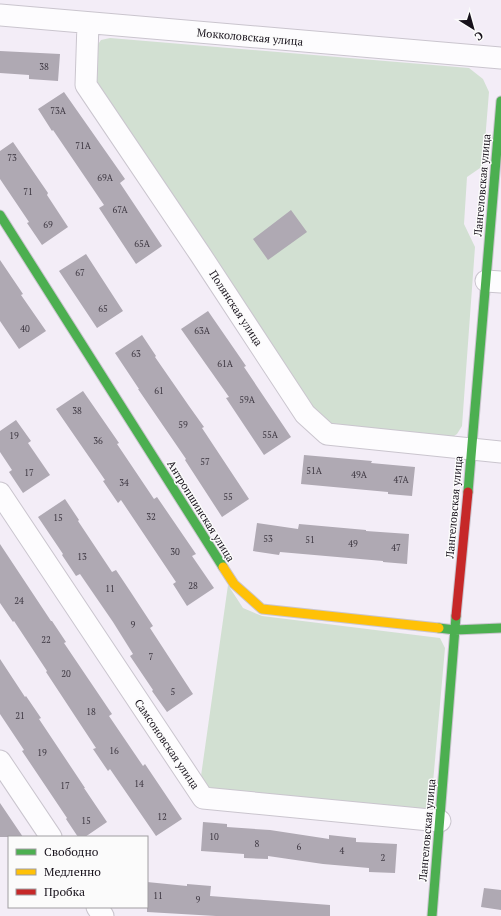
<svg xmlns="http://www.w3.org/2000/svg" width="501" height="916" viewBox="0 0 501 916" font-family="'PT Serif',serif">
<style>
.green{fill:#d2e0d2}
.building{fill:#afa9b3}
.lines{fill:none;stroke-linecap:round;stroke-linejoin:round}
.street-casing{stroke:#cac5ce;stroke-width:23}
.fast-casing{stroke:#cac5ce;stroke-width:11}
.slow-casing{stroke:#cac5ce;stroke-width:11}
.jam-casing{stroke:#cac5ce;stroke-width:11}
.street{stroke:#fdfcfe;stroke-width:21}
.fast{stroke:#4caf50;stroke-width:9}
.slow{stroke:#ffc107;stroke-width:9}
.jam{stroke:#c62828;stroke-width:9}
.labels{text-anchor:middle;stroke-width:3;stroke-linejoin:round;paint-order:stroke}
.number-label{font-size:9px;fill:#3d3741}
.street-label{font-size:11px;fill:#17111b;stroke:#fbfbfb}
</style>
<rect width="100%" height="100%" fill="#f3edf7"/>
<!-- green -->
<path class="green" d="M110,38L469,68L483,79L489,92L483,166L467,177L464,224L475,247L462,426L457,434L448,440L329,427L310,411L94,78V50L101,40Z
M228,585L243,608L262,616L440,638L445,648L431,805L424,814L208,791L201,776Z"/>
<!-- building -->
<path class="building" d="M0,51L60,54L58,81L29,79V75L0,73Z
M64,92L125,179L120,183L162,246L136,264L99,208L104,205L53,130L52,131L38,109Z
M13,142L48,193L47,195L68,227L42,245L27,223L29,222L0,179V151Z
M291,210L307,232L268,260L253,239Z
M86,254L123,311L97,328L59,271Z
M0,260L23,294L21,295L46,331L19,349L0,321Z
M208,311L246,366L244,367L291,437L264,455L226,398L229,397L181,329Z
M142,335L156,356L155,357L189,406L204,427L202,428L249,499L222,517L185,460L186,459L138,389H139L115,353Z
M83,391L119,443L117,444L154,499L157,497L196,554L192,556L214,588L187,606L173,584L176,582L121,500L118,503L103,481L105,480L56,409Z
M16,420L31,441L28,443L50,475L23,493L9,472L12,470L0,452V431Z
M304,455L372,461L371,463L415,467L412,496L388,494V492L301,484Z
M65,499L79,520L78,521L112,572L116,570L130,591L153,626L150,628L193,694L167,712L152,691L153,690L130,656L133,654L113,622L80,574L76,576L62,555L63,554L38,517Z
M257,523L298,529L299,524L366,530V531L409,534L407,564L383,562V561L280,552L279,555L253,551Z
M0,544L51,621H52L66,642L64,643L112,714L109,716L143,766L145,764L182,819L156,836L110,769L108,771L93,749L96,748L46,672L47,671L14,621L13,622L0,603Z
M0,659L25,697L26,696L41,718L39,719L85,788H84L107,822L85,837H78L66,819L67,818L22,751L24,750L0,714Z
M0,803L23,837H0Z
M203,822L227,824V827L270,830L329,839V835L356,838V842L397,844L395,873L369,872V868L323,864L268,856V859L244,858V854L201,851Z
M147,882L187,886V884L211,886L210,896L330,905V916H216L147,912Z
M484,888L501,890V910L481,907Z"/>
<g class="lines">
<defs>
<path id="street" d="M0,15L501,58
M88,23L86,85L200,254L305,414L327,434L501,452
M486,281L501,282
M0,493L203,798L440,821
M0,761L51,837
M97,907L103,916"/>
<path id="fast" d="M0,215L223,567
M468,492L501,101
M439,628L455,630L501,628
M432,916L456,616"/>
<path id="slow" d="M223,567L234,584L262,609L439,628"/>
<path id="jam" d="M456,616L468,492"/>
</defs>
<!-- street casing -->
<use href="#street" class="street-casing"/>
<!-- fast casing -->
<use href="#fast" class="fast-casing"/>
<!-- slow casing -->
<use href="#slow" class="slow-casing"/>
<!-- jam casing -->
<use href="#jam" class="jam-casing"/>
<!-- street -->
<use href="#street" class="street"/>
<!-- fast -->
<use href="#fast" class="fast"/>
<!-- slow -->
<use href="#slow" class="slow"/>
<!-- jam -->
<use href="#jam" class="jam"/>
</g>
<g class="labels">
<!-- number labels -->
<g class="number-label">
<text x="44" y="70">38</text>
<text x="58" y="114">73А</text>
<text x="83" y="149">71А</text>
<text x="12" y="161">73</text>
<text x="105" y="181">69А</text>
<text x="28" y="195">71</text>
<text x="120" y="213">67А</text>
<text x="48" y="228">69</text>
<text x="142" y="247">65А</text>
<text x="80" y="276">67</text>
<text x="103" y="312">65</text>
<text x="25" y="332">40</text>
<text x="202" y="334">63А</text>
<text x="136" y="357">63</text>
<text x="225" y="367">61А</text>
<text x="159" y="394">61</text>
<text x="247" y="403">59А</text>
<text x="77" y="414">38</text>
<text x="183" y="428">59</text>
<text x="270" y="438">55А</text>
<text x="14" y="439">19</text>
<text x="98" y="444">36</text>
<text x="205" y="465">57</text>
<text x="314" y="474">51А</text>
<text x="29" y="476">17</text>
<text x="359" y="478">49А</text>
<text x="401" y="483">47А</text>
<text x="124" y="486">34</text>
<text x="228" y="500">55</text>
<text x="151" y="520">32</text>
<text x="58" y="521">15</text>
<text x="268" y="542">53</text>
<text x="310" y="543">51</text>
<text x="353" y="547">49</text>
<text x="396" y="551">47</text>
<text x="175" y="555">30</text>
<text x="82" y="560">13</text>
<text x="193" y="589">28</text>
<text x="110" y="592">11</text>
<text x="19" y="604">24</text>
<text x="133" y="628">9</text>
<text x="46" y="643">22</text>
<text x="151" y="660">7</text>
<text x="66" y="677">20</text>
<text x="173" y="695">5</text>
<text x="91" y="715">18</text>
<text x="20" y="719">21</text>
<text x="114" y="754">16</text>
<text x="42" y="756">19</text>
<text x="139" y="787">14</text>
<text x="65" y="789">17</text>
<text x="162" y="820">12</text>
<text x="86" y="824">15</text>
<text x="214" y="840">10</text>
<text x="257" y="847">8</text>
<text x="299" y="850">6</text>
<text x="342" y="854">4</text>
<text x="383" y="861">2</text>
<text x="158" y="899">11</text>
<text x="198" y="903">9</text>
</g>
<!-- street labels -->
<g class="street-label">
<text transform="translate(250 37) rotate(5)" y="4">Мокколовская улица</text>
<text transform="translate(482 185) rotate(-85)" y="4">Лангеловская улица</text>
<text transform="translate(236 308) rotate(57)" y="4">Полянская улица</text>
<text transform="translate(454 507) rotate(-85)" y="4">Лангеловская улица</text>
<text transform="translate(201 511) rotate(58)" y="4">Антропшинская улица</text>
<text transform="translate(167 744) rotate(56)" y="4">Самсоновская улица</text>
<text transform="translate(427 830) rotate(-85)" y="4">Лангеловская улица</text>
</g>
</g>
<!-- legend -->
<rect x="8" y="836" width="140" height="72" fill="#fbfbfb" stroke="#a09da1"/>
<rect x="16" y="849" width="20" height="6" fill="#4caf50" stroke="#a09da1"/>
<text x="44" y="856" font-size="12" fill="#17111b">Свободно</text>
<rect x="16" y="869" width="20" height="6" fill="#ffc107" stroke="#a09da1"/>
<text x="44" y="876" font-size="12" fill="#17111b">Медленно</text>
<rect x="16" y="889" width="20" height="6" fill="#c62828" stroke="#a09da1"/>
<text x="44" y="896" font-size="12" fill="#17111b">Пробка</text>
<!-- north arrow -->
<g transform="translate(473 28) rotate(143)" stroke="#fbfbfb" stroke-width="3" paint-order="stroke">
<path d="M0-3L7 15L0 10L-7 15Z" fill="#17111b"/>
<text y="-6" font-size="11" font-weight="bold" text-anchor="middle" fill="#17111b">С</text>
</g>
</svg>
